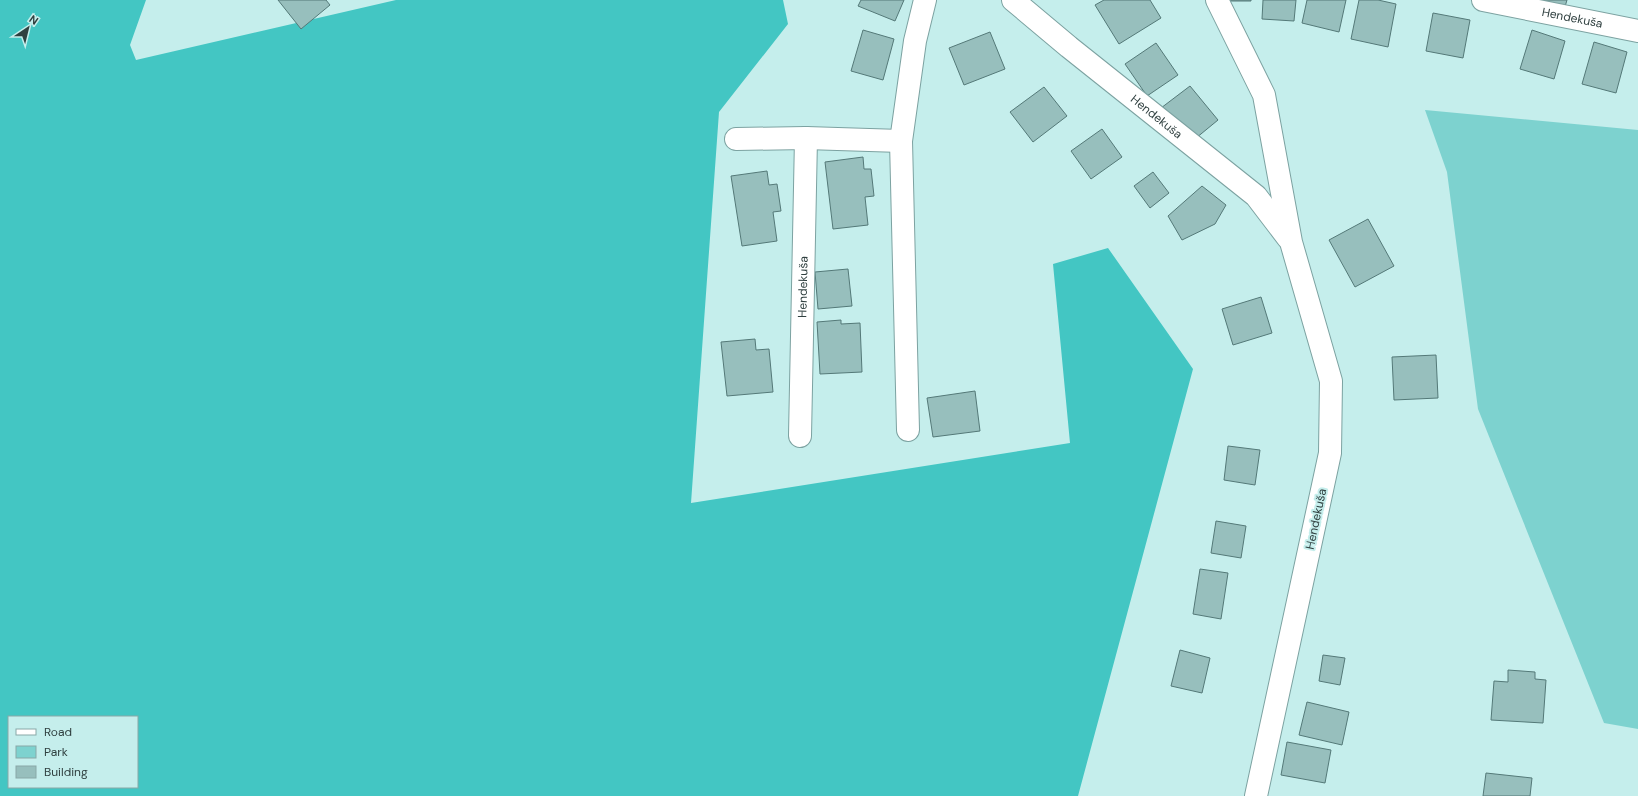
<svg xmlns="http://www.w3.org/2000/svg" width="1638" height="796" viewBox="0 0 1638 796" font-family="'DM Sans',sans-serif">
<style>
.green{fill:#7dd2cf}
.forest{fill:#43c6c3;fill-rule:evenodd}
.building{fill:#97bfbd;stroke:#547978}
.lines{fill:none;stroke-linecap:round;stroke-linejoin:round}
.minor-casing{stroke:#7ca2a1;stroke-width:24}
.minor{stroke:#fff;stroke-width:22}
.labels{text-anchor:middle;stroke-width:4;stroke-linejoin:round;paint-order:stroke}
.street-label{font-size:12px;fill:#304040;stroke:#c5eeec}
</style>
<rect width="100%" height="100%" fill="#c5eeec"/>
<!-- green -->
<path class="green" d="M1425,110L1638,130V729L1604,723L1478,409L1447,172Z"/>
<!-- forest -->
<path class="forest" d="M0,0H146L130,45L136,60L396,0H783L788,24L719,112L691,503L1070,443L1053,264L1108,248L1193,369L1078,796H0ZM9,717H137V787H9Z"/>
<!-- building -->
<path class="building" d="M278,0H326L330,5L301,29Z
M861,0H904L895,21L858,6Z
M1104,0H1150L1161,18L1119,44L1095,5Z
M1223,0H1251V1H1223Z
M1263,0H1296L1294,21L1262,19Z
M1307,0H1346L1339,32L1302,23Z
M1359,0H1378L1396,4L1388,47L1351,39Z
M1528,0H1567L1564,10Z
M1433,13L1470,20L1463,58L1426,51Z
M863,30L894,39L883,80L851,71Z
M1532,30L1565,41L1554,79L1520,69Z
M990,32L1005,69L964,85L949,48Z
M1594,42L1627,52L1616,93L1582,84Z
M1156,43L1178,75L1147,96L1125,64Z
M1190,86L1218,120L1190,143L1161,108Z
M1044,87L1067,116L1033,142L1010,112Z
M1102,129L1122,157L1091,179L1071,151Z
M863,157L864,169H871L874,196L865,197L868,225L833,229L825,162Z
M767,171L769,185L777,184L781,211L773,212L777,241L742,246L731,176Z
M1153,172L1169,193L1150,208L1134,186Z
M1202,186L1226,205L1215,224L1182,240L1168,216Z
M1368,219L1394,266L1355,287L1329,240Z
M848,269L852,306L818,309L815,272Z
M1261,297L1272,333L1233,345L1222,309Z
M841,320V324L860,323L862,372L820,374L817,322Z
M755,339L756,350L769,349L773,392L727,396L721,342Z
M1436,355L1438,398L1394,400L1392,357Z
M975,391L980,431L933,437L927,398Z
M1228,446L1260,450L1255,485L1224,480Z
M1216,521L1246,526L1241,558L1211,553Z
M1200,569L1228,573L1221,619L1193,614Z
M1180,650L1210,658L1202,693L1171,686Z
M1323,655L1345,658L1340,685L1319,681Z
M1508,670L1535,672V679L1546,680L1543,723L1491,720L1494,681L1508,682Z
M1307,702L1349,712L1342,745L1299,735Z
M1287,742L1331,750L1325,783L1281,775Z
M1486,773L1532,778L1530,796H1483Z"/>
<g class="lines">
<defs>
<g id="minor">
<path id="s1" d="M1013,0L1069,47L1256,196L1288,238"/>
<path d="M1217,0L1264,95L1291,242L1331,381L1330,453L1256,796"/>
<path id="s2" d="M1483,0L1638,31"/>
<path d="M736,139L806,138L901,141"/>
<path d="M908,430L901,141L915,41L925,0"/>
<path id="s3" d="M800,436L806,138"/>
</g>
</defs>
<!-- minor casing -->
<use href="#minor" class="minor-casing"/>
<!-- minor -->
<use href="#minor" class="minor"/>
</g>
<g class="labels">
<!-- street labels -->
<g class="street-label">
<text dy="4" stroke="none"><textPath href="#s2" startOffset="91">Hendekuša</textPath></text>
<text dy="4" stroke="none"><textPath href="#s1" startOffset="185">Hendekuša</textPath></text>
<text dy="4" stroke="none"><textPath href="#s3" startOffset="149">Hendekuša</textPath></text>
<text transform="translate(1316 519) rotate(-78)" y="4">Hendekuša</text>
</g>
</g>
<!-- legend -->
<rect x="8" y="716" width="130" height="72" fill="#c5eeec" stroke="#89a8a7"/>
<rect x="16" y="729" width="20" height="6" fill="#ffffff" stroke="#89a8a7"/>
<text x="44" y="736" font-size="12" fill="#304040">Road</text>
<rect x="16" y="746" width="20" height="12" fill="#7dd2cf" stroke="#89a8a7"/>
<text x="44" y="756" font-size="12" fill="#304040">Park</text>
<rect x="16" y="766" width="20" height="12" fill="#97bfbd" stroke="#89a8a7"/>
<text x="44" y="776" font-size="12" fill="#304040">Building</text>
<!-- north arrow -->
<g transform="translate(28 28) rotate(35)" stroke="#c5eeec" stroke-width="3" paint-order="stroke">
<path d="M0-3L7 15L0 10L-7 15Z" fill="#304040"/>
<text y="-6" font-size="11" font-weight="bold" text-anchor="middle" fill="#304040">N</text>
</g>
</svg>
